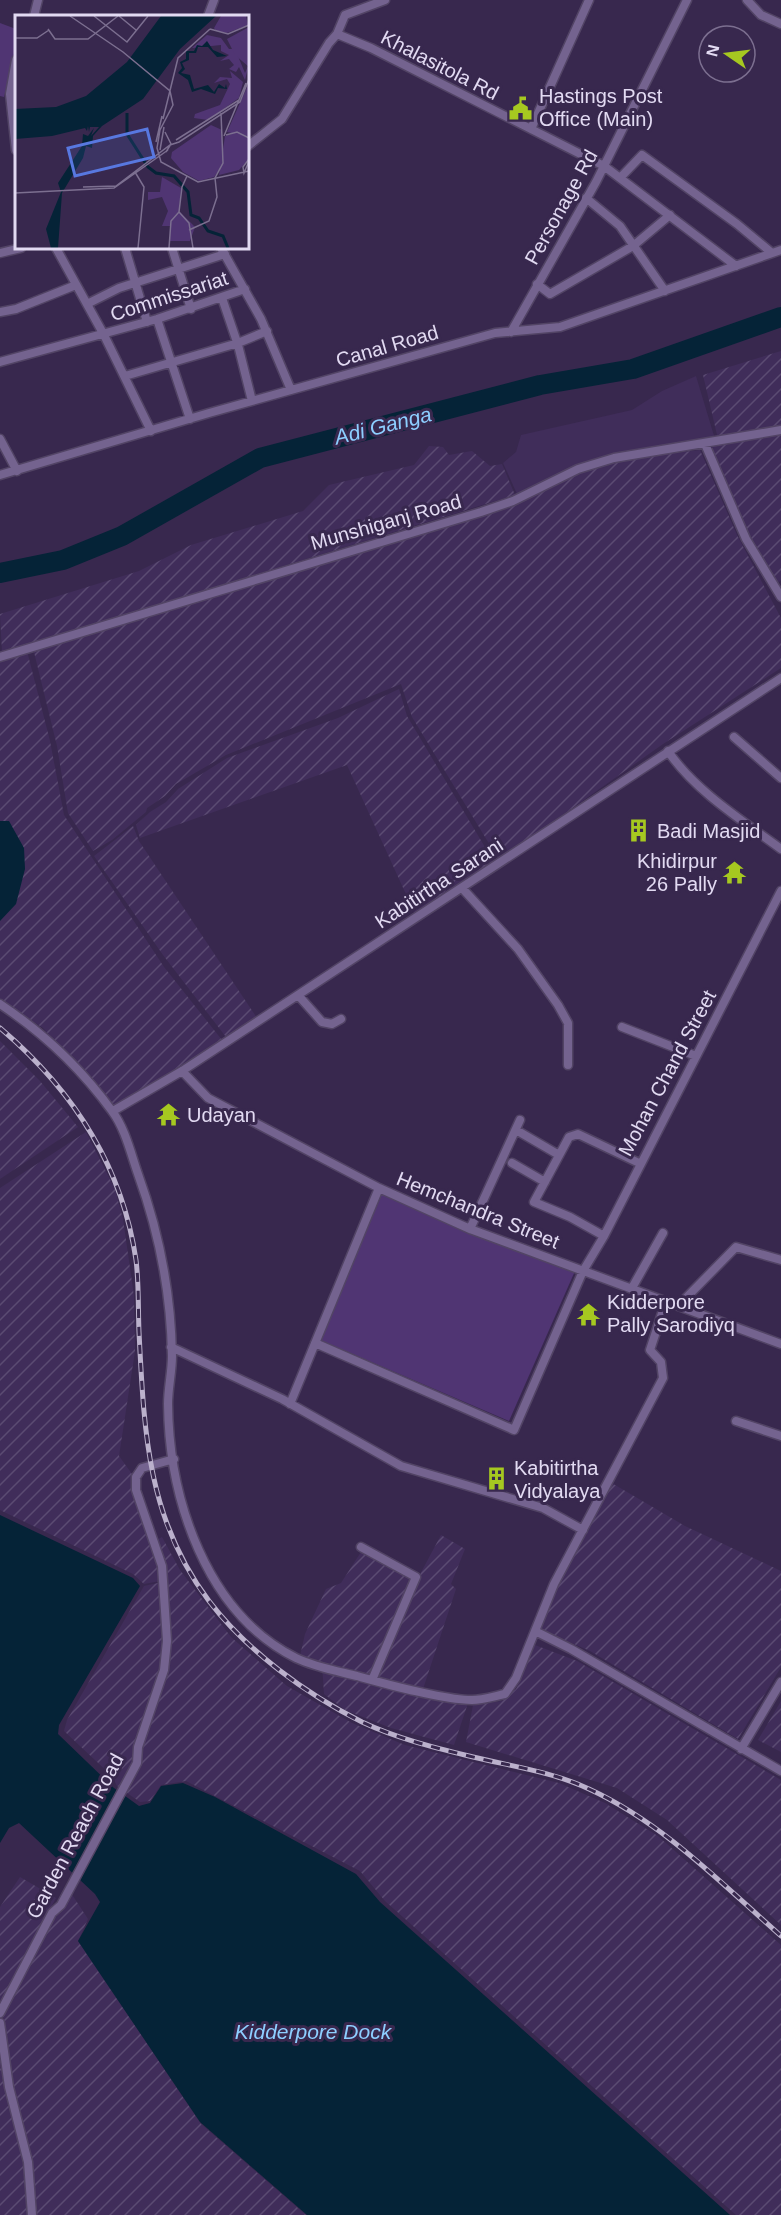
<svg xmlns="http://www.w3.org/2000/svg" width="781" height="2215" viewBox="0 0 781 2215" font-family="Arial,sans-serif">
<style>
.built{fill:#402d5a}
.industrial{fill:url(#industrial-furrows)}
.park{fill:#503573}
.water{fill:#052337}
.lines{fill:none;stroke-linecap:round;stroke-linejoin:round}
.river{stroke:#052337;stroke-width:20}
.minor-casing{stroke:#524465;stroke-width:11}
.minor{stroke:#74638f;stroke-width:8}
.rail-casing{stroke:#bbb1cc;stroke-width:5}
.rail{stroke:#38284e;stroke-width:3;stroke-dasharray:9;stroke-linecap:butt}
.labels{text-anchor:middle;stroke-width:6;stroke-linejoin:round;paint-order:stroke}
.street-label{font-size:20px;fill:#e2daf2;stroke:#38284e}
.poi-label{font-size:20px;fill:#e2daf2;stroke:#38284e;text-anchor:start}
.water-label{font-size:21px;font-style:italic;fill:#8dceff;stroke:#38284e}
.inset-river{fill:none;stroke:#052337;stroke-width:3}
.inset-road{fill:none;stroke:#7c6f90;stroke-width:1.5}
.view{fill:#5878e0;fill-opacity:0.15;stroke:#5878e0;stroke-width:3}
.inset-edge{fill:none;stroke:#e2daf2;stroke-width:3}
</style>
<defs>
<pattern id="industrial-furrows" width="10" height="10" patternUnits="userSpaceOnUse" patternTransform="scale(1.5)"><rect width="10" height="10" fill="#402d5a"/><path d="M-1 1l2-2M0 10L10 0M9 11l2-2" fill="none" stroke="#5b4b72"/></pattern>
</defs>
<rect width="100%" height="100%" fill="#38284e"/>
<!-- built -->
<path class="built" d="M696,376L715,439L580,464L517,494L503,463L516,452L521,435L632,410L662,391Z"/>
<!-- industrial -->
<path class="industrial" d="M781,351V428L718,439L703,375Z
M781,433V580L778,583L748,532L709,446Z
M429,446L443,447L449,455L472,451L490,466L502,464L515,495L2,652L0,614L139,571L191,545L303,511L329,485L414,465Z
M700,450L737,535L781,618V668L663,744L499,860L412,717L401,684L226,755L176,784L165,796L147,808L146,812L112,840L93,851L68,813L57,746L33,648L445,526L578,472L617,460Z
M27,651L50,741L64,815L164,967L222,1040L114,1107L43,1028L0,1000V660Z
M399,689L407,716L495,864L415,914L347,765L140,838L136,825L150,812L166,802L178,789L227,758L338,718Z
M133,826L139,841L257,1018L226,1037L163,955L94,856Z
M0,1041L40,1081L78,1127L0,1179Z
M86,1132L115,1189L123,1219L134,1296L135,1351L119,1456L132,1474V1491L158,1566L160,1581L144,1584L133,1574L0,1510V1188Z
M610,1482L685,1526L781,1571V1667L738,1739L590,1651L539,1629L556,1585Z
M441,1535L465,1549L451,1584L456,1589L422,1692L468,1703L454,1745L391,1728L345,1710L324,1694L322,1663L300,1656L305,1634L326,1589L341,1583L361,1552L417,1580Z
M162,1537L180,1570L231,1637L287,1686L352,1723L405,1745L559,1783L605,1803L658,1836L781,1945V2215H736L385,1901L360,1871L186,1781L161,1785L150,1801L140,1802L117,1786L112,1776L64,1731L67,1720L144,1586L167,1581L157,1540Z
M535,1645L577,1661L781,1780V1925L667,1820L617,1788L466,1742L473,1705L502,1701L516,1689Z
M781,1701V1752L758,1740Z
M20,1877L56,1898L0,2004V1907Z
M71,1893L88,1919L78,1941L201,2124L306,2215H36L12,2088L3,2015L55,1911Z
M0,2044L24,2162L28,2215H0Z"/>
<!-- park -->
<path class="park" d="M0,23L16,29V45L4,97L0,96Z
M382,1194L575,1271L509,1421L320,1340Z"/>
<!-- water -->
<path class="water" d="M0,821H9L24,848L25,869L16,904L0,921Z
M0,1515L133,1578L140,1586L59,1725L58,1734L114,1788L139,1806L150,1803L161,1786L183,1783L215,1797L356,1874L380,1902L730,2215H307L200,2122L78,1941L100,1902L95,1894L19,1823L9,1828L0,1843Z"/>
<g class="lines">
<!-- river -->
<path class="river" d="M0,573L63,560L122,536L260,458L540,385L633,369L781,317"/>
<defs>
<path id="minor" d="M747,0L761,15L781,24
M34,16L38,0
M208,16L214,0
M337,34L371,48L604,166L736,266
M16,60L10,94L16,150
M531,129L589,0
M248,146L282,119L329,43L337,34L345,15L385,0
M620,178L642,155L737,224L772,253
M586,198L620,226L665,291
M56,248L104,335L151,431
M125,248L147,322
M172,248L191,309
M221,248L261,319L291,390
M0,253L21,248
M537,284L550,294L633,246L670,215
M222,298L238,345L252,401
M87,304L119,288L225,254
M0,312L16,309L76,285
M157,319L190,419
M511,332L596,182L687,0
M0,362L157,319L245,289
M125,376L238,343L267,331
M0,439L17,471
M705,444L746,539L781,597
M0,475L209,413L495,333L560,327L781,250
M0,657L481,512L513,501L578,469L614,458L781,430
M734,737L781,778
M668,751C694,790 743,821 781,849
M462,888L518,949L558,1005L568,1023V1065
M298,995L322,1022L332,1024L341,1019
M0,1004C45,1034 80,1067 112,1111C125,1128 131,1154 138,1174C159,1232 171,1294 172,1356C172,1372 168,1388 168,1404C169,1499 206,1613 296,1658C315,1667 337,1671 357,1676C386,1684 443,1700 472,1700C482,1700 495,1696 505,1694L516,1678L554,1584L663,1378L661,1362L650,1350L666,1301
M622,1027L696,1056
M182,1071L208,1098L379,1188L470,1229L781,1344
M113,1111L182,1071L781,678
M516,1130L559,1155
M512,1163L545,1182
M470,1229L520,1120
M604,1236L570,1217L534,1202L569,1137L578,1134L639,1163
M632,1288L663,1233
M679,1305L736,1247L781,1260
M315,1343L514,1430L583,1271L604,1236L781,891
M171,1347L282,1399L401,1466L543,1508L583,1530
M290,1404L379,1188
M736,1421L781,1436
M361,1547L416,1577L372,1680
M535,1631L571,1649L781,1771
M741,1749L781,1682
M0,2013L52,1913L61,1905L137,1763L138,1747L164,1670L167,1641L162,1566L136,1490V1477L142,1468L174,1459
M0,2023L9,2087L28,2162L32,2215"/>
</defs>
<!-- minor casing -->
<use href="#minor" class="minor-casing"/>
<!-- minor -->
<use href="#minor" class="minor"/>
<defs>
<path id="rail" d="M0,1028C72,1089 122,1165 136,1260C139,1283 138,1308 139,1332C144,1430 147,1519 209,1601C247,1651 306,1694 362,1722C396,1738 432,1747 469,1756C509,1766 551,1771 589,1789C663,1823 720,1882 781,1936"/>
</defs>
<!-- rail casing -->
<use href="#rail" class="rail-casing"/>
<!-- rail -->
<use href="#rail" class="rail"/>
</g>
<!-- icons -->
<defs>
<symbol id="civic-bare" viewBox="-9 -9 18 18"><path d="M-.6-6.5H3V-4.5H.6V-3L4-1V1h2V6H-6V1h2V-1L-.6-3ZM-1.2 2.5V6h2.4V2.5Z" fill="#a6c820" stroke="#38284e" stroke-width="2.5" paint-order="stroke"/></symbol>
<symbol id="building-bare" viewBox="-9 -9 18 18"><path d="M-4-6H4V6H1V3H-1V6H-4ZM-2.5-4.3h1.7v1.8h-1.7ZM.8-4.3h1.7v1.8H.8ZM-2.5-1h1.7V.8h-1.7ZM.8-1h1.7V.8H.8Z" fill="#a6c820" stroke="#38284e" stroke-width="2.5" paint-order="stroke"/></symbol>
<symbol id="temple-bare" viewBox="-9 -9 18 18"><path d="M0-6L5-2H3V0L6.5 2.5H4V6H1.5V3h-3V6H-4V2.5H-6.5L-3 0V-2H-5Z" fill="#a6c820" stroke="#38284e" stroke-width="2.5" paint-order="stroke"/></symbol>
</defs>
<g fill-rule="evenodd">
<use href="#civic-bare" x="504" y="92" width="33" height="33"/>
<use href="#building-bare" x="622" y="814" width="33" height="33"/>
<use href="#temple-bare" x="718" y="856" width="33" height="33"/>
<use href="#temple-bare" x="152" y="1098" width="33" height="33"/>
<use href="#temple-bare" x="572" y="1298" width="33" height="33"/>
<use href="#building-bare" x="480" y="1462" width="33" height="33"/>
</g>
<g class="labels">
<!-- street labels -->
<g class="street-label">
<text transform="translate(440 65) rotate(27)" y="7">Khalasitola Rd</text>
<text transform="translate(561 207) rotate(-61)" y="7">Personage Rd</text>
<text transform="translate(169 296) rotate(-18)" y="7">Commissariat</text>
<text transform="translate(387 346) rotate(-16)" y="7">Canal Road</text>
<text transform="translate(386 522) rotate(-16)" y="7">Munshiganj Road</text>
<text transform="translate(439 883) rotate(-33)" y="7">Kabitirtha Sarani</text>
<text transform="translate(667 1073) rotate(-62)" y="7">Mohan Chand Street</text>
<text transform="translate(478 1210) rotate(22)" y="7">Hemchandra Street</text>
<text transform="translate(75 1836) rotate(-62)" y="7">Garden Reach Road</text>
</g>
<!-- poi labels -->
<g class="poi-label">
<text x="539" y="103">Hastings Post<tspan x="539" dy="23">Office (Main)</tspan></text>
<text x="657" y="838">Badi Masjid</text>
<text x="717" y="868" text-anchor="end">Khidirpur<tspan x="717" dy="23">26 Pally</tspan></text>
<text x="187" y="1122">Udayan</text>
<text x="607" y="1309">Kidderpore<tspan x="607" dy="23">Pally Sarodiyq</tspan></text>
<text x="514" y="1475">Kabitirtha<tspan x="514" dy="23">Vidyalaya</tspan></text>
</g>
<!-- water labels -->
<g class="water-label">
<text transform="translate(383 426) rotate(-14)" y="7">Adi Ganga</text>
<text x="313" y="2039">Kidderpore Dock</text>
</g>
</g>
<!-- overview -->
<g transform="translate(15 15)">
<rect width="234" height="234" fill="#38284e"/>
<path d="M215,56L228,67L224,83L193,105L179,103L180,99L205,90L215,69L212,64L199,68L205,62L217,63Z" fill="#503573"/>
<path d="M192,20L206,23L214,34H220L230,58L234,49L230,65L224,52L221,57L214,54L219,50L214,44L205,46L214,40L206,36V30L177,33Z" fill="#503573"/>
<path d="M206,1H231L233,10L212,18L201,16L199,13ZM234,12V52L220,40L212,24ZM234,68V122L212,117ZM196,110L207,115V151L199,162L184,166L168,157L156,143L157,137ZM220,118L234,123V144L224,155L204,160L210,121ZM147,162L166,173L164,196L180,212L175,226H155V211H147L153,196L147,182L133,185V177H145Z" fill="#503573"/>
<path d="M146,1H201L165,34L128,84L87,111L78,121L77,133L71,131L68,143L47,178L43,233H36L31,214L46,177L43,168L67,131L68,119L73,121L79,113L76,121L84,112H75L74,117L73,111L72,116L70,113L37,121L0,124V94L41,92L71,81L112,47ZM192,26L198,35L212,41L202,42L193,32H183L181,38H174V45L167,48L170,54L166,58L175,60L179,74L193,70L199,77L204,69L210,73L211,69L212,74L203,73L200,79L186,74L177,77L173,65L163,58L167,53L165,47L171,44V36H179L182,30L187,31Z" fill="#052337"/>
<path class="inset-river" d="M112,98V119L133,152L141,158L159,161L173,177L176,200L184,203L193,216L208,221L213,233"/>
<path class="inset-road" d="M55,1L108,37L155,76L158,90L145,115L142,133L146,147L183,167L234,156M79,1L112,27L133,1M104,1L121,15M33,14L40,24H73L103,1M195,14L213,19L234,10M0,23H22L34,15M148,104L163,43L195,14M150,117L156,129L151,137M211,120L222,117L234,123M209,121L231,68M161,125L224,85M141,127L147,101M145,135L149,112M234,144L228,152L229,158L234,146M120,157L129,172L123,233M68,172L101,171L155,130L164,127L225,87L234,64M0,178L99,173L153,135M164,197L174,208L178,233M174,215L194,206L202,182L200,163L208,148L206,98M154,233L156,206L164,197L167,172L172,161"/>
<path class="view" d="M132,114L139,142L60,161L53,133Z"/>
<rect width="234" height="234" class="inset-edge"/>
</g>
<!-- north arrow -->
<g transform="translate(727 54) rotate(284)"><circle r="28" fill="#38284e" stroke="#7c6f90" stroke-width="1.5"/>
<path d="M0-4.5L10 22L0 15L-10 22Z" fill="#a6c820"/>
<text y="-9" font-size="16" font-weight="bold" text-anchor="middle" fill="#e2daf2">N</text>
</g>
</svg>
